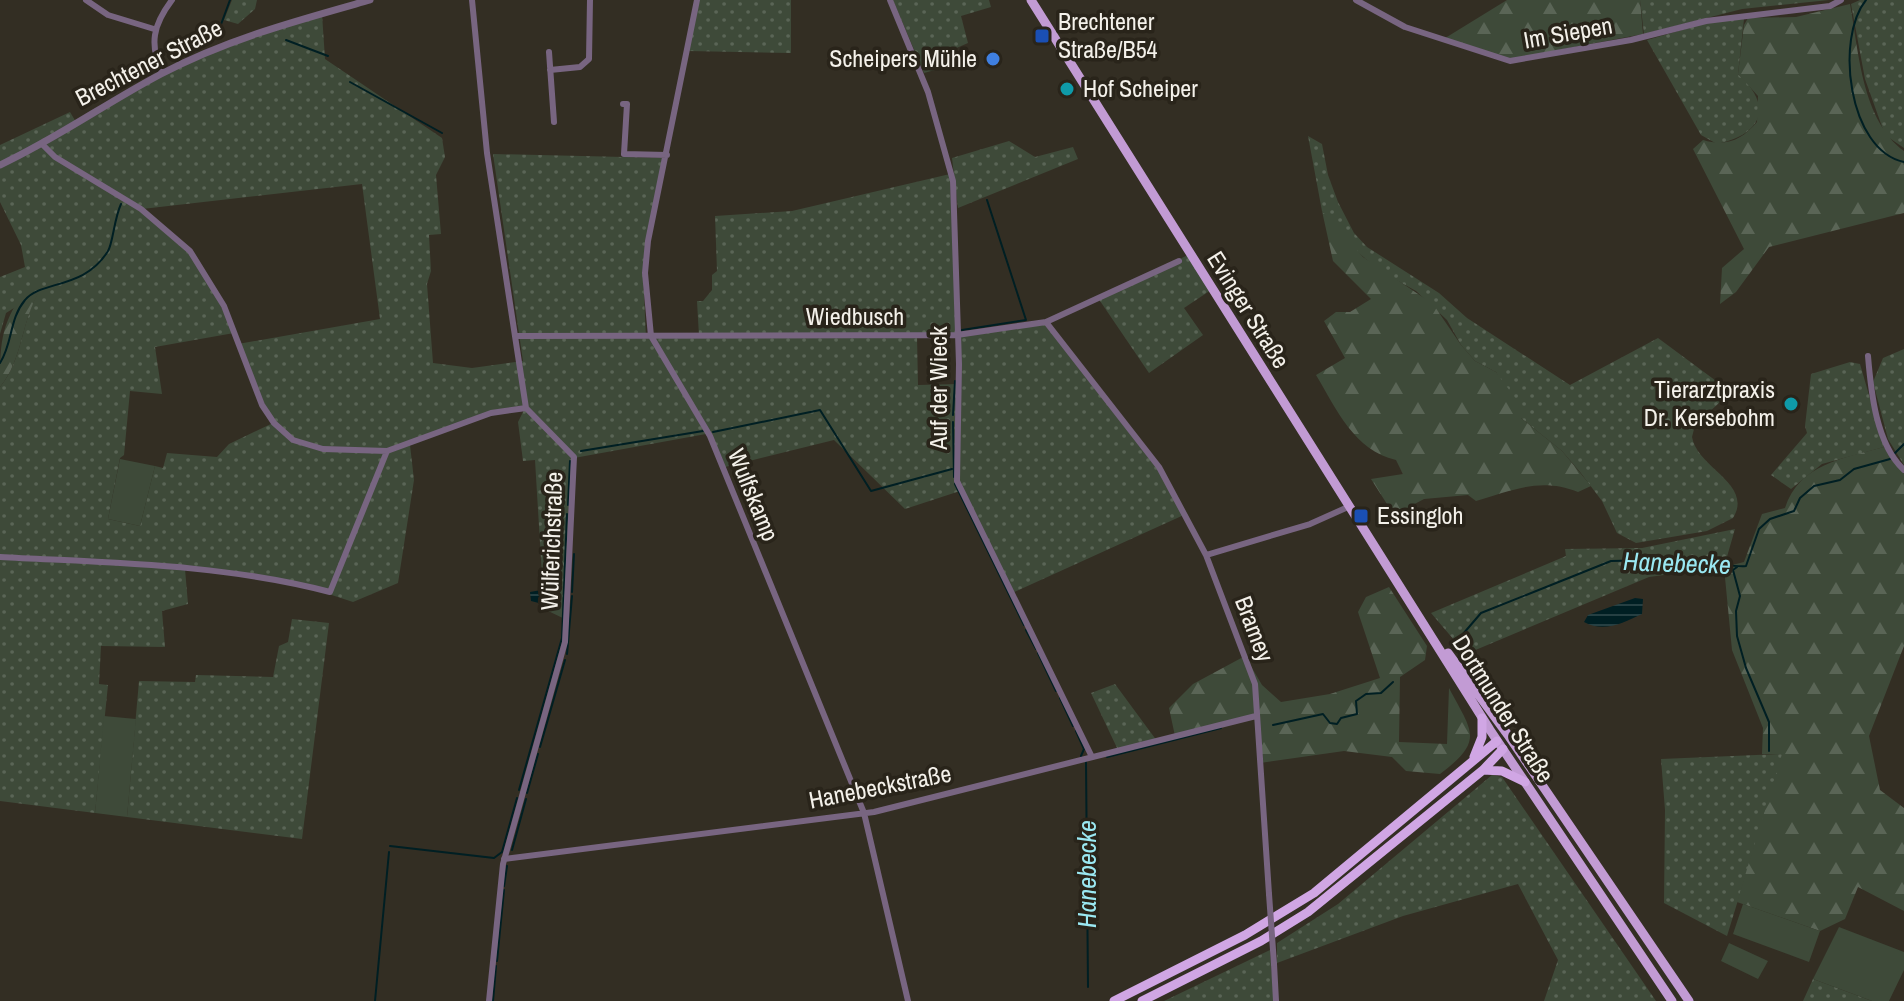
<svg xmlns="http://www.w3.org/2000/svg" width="1904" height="1001" viewBox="0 0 1904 1001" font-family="'Archivo Narrow',sans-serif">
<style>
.grass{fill:url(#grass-dots);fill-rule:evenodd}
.forest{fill:url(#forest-firs)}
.park{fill:#3e4a39}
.water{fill:url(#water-rules)}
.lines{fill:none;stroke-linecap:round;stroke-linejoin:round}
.stream{stroke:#001f23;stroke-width:2}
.minor{stroke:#786581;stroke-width:6}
.tertiary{stroke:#786581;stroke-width:7}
.primary{stroke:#c29bd4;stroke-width:9}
.trunk{stroke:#d0a6e4;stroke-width:9}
.minor-bridge{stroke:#786581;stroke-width:6}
.transit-dot{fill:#1a4fb4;stroke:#29241a;stroke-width:3}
.shop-dot{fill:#3f7fe0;stroke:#29241a;stroke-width:3}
.culture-dot{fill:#0f9aa8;stroke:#29241a;stroke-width:3}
.labels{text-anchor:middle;stroke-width:7;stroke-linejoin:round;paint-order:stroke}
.poi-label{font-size:24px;fill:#f4f1ea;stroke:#29241a;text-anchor:start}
.street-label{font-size:24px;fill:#f4f1ea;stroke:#29241a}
.water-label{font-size:26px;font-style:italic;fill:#9ae8f2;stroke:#29241a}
</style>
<defs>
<pattern id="grass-dots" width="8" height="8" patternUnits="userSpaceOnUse" patternTransform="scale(2)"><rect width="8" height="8" fill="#3e4a39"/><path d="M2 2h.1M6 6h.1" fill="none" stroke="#5a6556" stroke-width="1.8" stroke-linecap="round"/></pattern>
<pattern id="forest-firs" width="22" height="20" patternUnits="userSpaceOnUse" patternTransform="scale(2)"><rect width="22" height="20" fill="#3e4a39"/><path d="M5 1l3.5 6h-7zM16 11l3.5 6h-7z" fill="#5a6556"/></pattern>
<pattern id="water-rules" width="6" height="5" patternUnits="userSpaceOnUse" patternTransform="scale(2)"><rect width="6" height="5" fill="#001f23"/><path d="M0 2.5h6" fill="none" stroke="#264043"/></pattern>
</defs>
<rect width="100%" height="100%" fill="#332e23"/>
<!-- grass -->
<path class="grass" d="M232,0H257L255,9L238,24L224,20Z
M697,0H791V53L688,51Z
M893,0H989L991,7L961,16L968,43L938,56L942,68L924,73Z
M1640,0H1829L1742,9L1644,34Z
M1860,0H1904V148L1885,135L1865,79L1851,4Z
M322,14L325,59L442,138L445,157L436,175L441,234L429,235L431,271L427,284L433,363L472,368L523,361L493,154L666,158L643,273L646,338L699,336L697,301H703L712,290V275L717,271L715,216L792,211L950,174L957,334L1046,322L1159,467L1186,514L1012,593L960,491L905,509L834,440L725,467L706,434L574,458L567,620L544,609L535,460L523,461L518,422L525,408L491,413L410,445L414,480L398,583L353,602L286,580L185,569L188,604L162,611L165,647L101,646L99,684L108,685L95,813L0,801V387C23,359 21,323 38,293L6,313L0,334V277L25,267L21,245L0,202V145L70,112L76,122L162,74L236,40ZM362,184L380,319L238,344L273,423L229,444L217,457L167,453L163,468L155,466L140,526L108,519L120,458L124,455L130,391L162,394L155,347L234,333L199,262L142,209ZM957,335L959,384L918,385L917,336Z
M1744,19L1738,74C1774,106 1762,135 1717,144L1701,135L1647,40L1710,22Z
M1308,136L1322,144L1328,175L1338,202L1354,233L1367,247L1439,293L1467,318L1570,385L1658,338L1731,392L1695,425L1692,437C1697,468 1754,484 1733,518L1707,531L1636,543L1617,533L1602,501L1580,472L1562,451L1521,418L1496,372L1475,361L1461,345L1447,320L1416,291L1380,271L1346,242L1322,211Z
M1009,141L1035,157L1073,147L1078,159L958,208L952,158Z
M1188,255L1211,290L1184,308L1203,335L1149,373L1098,298Z
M1904,349V465L1888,439L1873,382L1883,358Z
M1850,362L1860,364L1884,447L1822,464L1791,489L1771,475L1807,433L1805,426L1811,374Z
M1735,529L1724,567L1649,577L1466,654L1431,613L1566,556L1565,549L1642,548Z
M292,619L329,623L302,839L127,817L139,681L195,682L196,675L273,677L279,646L288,642Z
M1115,684L1157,741L1118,750L1091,693Z
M1783,754L1727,936L1664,903L1665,810L1661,759Z
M1492,775L1502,777L1656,1001H1544L1558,960L1518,884L1403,916L1277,963V943L1338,904Z
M1270,950L1274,1001H1164Z
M1813,979L1872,1001H1803Z"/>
<!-- forest -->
<path class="forest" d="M1507,0H1640L1643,34L1511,59L1442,40Z
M1850,4C1859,53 1862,120 1904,151V213L1769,247L1736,292L1720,304L1722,268L1744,249L1693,149L1703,140C1726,147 1742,140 1757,122L1758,96L1738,74L1744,25L1748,18L1796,17Z
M1322,211L1363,257L1433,304L1461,345L1475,361L1496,372L1524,410L1521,418L1562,451L1591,486L1578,492C1541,477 1513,490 1476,501L1468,495L1424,499L1394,515L1371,479L1403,474L1396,460C1354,450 1337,410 1316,375L1345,358L1324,321L1336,312H1350L1371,299L1333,261Z
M24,292H39C21,322 23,359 0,387C0,346 0,325 24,292Z
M1884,447L1904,474V646L1869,736L1880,790L1904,808V911L1858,887L1845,919L1820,931L1737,902L1782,754H1762L1763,728L1732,650L1724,567L1744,562L1762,514L1785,508C1799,464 1844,458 1884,447Z
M1389,587L1427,646L1425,660L1400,677L1399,742L1447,744L1449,688C1472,732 1485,740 1440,774L1406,771L1392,757L1344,751L1260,763L1256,716L1175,736L1169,708L1193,684L1245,656L1262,685L1281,702L1330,694L1380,678L1358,612L1366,597Z"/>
<!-- park -->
<path class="park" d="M120,459L155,466L140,526L108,519Z
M104,716L136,719L127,817L95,813Z
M1743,904L1820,931L1809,962L1733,934Z
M1839,927L1904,952V970L1889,1001H1872L1813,979Z
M1729,943L1768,961L1758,979L1721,961Z"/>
<!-- water -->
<path class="water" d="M552,588L557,598L554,607L531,601L530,592Z
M1635,598L1643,599L1642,614C1623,623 1604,633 1584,622L1588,615Z"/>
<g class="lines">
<!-- stream -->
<path class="stream" d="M1866,0C1835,38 1848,150 1904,162
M216,38L230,0
M286,40L328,56
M350,82L442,133
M962,330L1026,320L987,200
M0,363C13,343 9,319 25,300C41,280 84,290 108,251C113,243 114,219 121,204
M953,415L955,381
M953,422L954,477
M713,432L820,410L871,491L952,469
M581,451L703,431
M1894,454L1904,444
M955,484L1024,625
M568,505L570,461
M1737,567L1733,570L1740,596L1736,611L1737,636L1746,668L1769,722V751
M572,592L574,554
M1026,630L1036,649
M1463,634L1481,613L1611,561L1699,559C1704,563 1740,567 1746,566L1759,529L1770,519L1794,511L1800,498L1814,486L1840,480L1854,469L1890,459
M1038,653L1056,691
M567,654L572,596
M1060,698L1073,726
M1273,725L1323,714L1330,723L1337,724L1341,718L1357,714L1356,701L1366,694L1381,693L1393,682
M1076,731L1084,749L1081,756
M540,747L565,660
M1107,757L1221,728
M1086,762L1088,987
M519,790L562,638L567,514
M527,793L538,754
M390,846L494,858L502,852L517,798
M512,850L526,799
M504,886L507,866
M497,961L504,890
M375,1001L389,852
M493,1001L496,966"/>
<!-- minor -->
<path class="minor" d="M86,0L108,15L154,29
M472,0L487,153L526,408L574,457L565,642L503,864L489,1001
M697,0L648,241L645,273L651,336L710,436L864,813L908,1001
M890,0L928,92L953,181L959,364L957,481L1092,757
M1356,0L1405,27L1510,61L1631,40L1706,21L1830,6L1841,0
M549,52L554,122
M550,70L580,67L589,59L590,0
M162,73C149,44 153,25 172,0
M623,104H627L624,154L667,155
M43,145L55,157L141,209L190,251L224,306L262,405L274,423L293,440L323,449L387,451L491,413L526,408
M1046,322L1159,467L1206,555L1255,684L1269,894
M516,336L957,335L1046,322L1179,261
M1868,356C1871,392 1876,444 1904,470
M1206,555L1310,524L1348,507
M0,557C110,563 224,564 330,592L387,451
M504,859L874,812L1256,716
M1274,964L1276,1001"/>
<!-- tertiary -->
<path class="tertiary" d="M0,165C56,139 106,103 161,74C227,39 299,20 370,0"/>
<!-- primary -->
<path class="primary" d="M1031,0L1490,730L1672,1001
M1448,653L1508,735L1689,1001"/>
<!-- trunk -->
<path class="trunk" d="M1474,757L1482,737V718
M1483,770L1502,771L1525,782
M1114,1001L1245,935L1314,893L1497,741
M1142,1001L1261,941L1308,912L1483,770L1503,749"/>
<!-- minor-bridge -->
<path class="minor-bridge" d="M1269,894L1274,964"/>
</g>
<!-- markers -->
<g class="transit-dot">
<rect x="1034" y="28" width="16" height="16" rx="4"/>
<rect x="1353" y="508" width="16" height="16" rx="4"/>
</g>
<circle class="shop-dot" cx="993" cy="59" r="8"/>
<g class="culture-dot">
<circle cx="1067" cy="89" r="8"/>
<circle cx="1791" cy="404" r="8"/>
</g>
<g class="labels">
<!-- poi labels -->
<g class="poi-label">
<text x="1058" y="30">Brechtener<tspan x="1058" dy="28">Straße/B54</tspan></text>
<text x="977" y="67" text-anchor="end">Scheipers Mühle</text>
<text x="1083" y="97">Hof Scheiper</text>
<text x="1775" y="398" text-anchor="end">Tierarztpraxis<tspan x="1775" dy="28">Dr. Kersebohm</tspan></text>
<text x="1377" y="524">Essingloh</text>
</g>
<!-- street labels -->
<g class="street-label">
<text transform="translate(1568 33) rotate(-10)" y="8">Im Siepen</text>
<text transform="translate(149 63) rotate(-27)" y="8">Brechtener Straße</text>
<text transform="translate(1248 310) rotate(58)" y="8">Evinger Straße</text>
<text x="855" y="325">Wiedbusch</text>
<text transform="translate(939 388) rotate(-90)" y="8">Auf der Wieck</text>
<text transform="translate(753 495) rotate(68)" y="8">Wulfskamp</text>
<text transform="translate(552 541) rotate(-88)" y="8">Wülferichstraße</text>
<text transform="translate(1254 629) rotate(69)" y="8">Bramey</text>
<text transform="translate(1503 709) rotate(58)" y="8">Dortmunder Straße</text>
<text transform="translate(880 787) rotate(-11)" y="8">Hanebeckstraße</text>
</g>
<!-- water labels -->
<g class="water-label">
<text transform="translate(1677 563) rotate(2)" y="9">Hanebecke</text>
<text transform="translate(1087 874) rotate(-90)" y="9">Hanebecke</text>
</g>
</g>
</svg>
